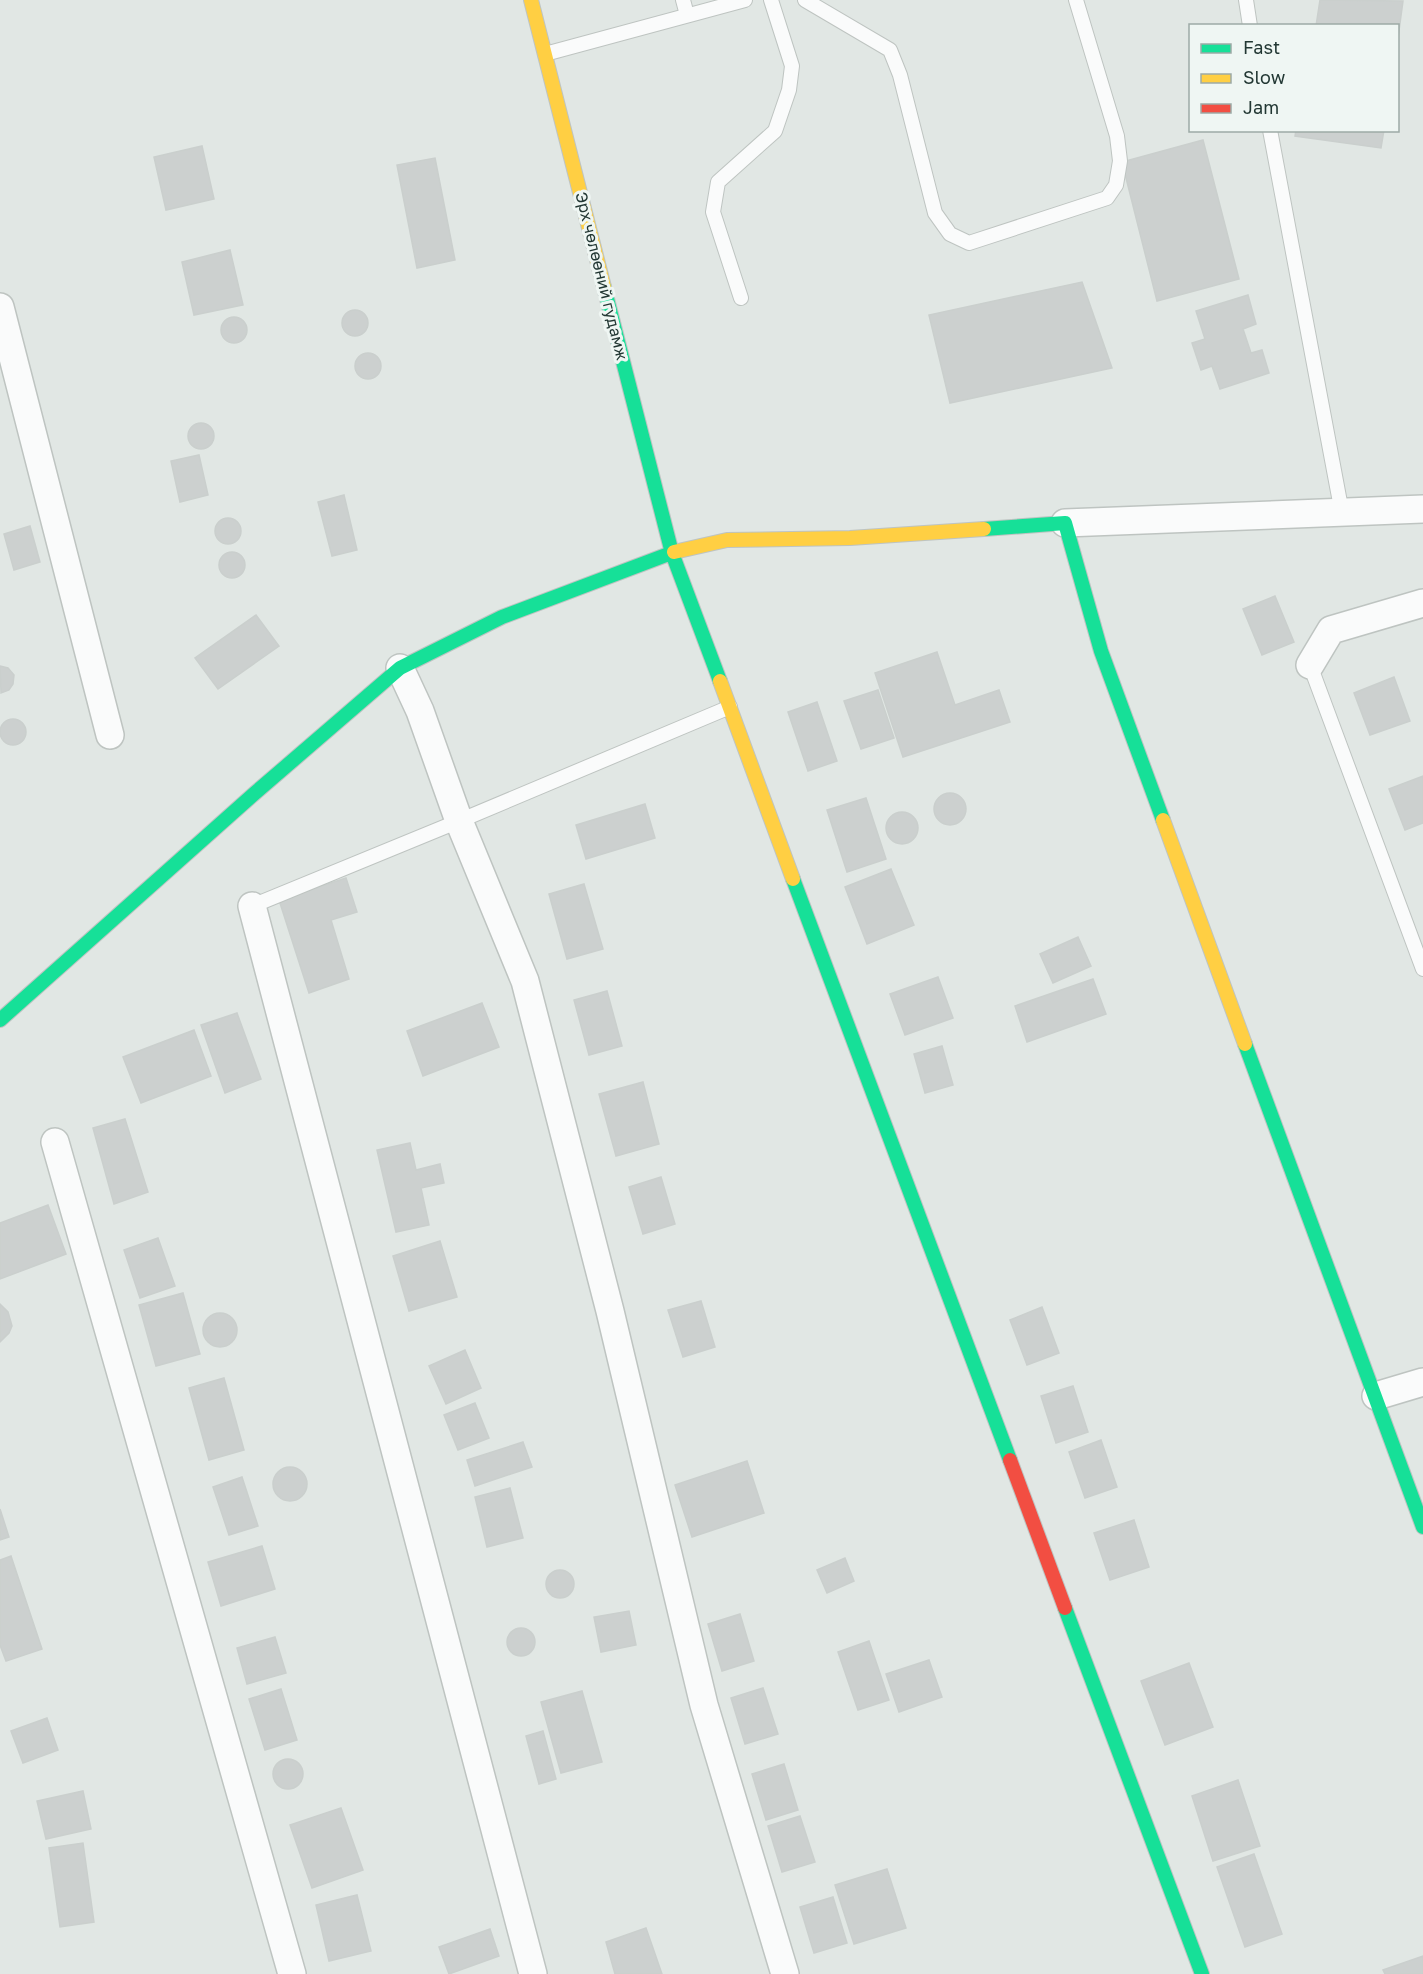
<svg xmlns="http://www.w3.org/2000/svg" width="1423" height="1974" viewBox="0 0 1423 1974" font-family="'Golos Text',sans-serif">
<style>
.building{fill:#ccd0cf;stroke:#cacfcd;stroke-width:1.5}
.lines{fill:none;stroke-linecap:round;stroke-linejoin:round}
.lane-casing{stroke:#bec4c1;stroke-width:16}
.street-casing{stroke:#bec4c1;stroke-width:30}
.fast-casing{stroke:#bec4c2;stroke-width:16}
.slow-casing{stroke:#bec4c2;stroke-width:16}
.jam-casing{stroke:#bec4c2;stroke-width:16}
.lane{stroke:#fafbfb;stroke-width:14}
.street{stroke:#fafbfb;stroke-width:27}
.fast{stroke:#16e098;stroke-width:14}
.slow{stroke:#ffcf43;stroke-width:14}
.jam{stroke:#f24e42;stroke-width:14}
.labels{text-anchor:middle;stroke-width:6;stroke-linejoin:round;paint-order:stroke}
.street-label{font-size:16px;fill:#223733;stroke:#eff6f3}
</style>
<rect width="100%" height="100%" fill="#e1e7e4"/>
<!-- building -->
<path class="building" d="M1320,0L1403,1L1398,38V26H1316Z
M1296,130H1384L1381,148L1295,136Z
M1203,140L1239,279L1157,301L1122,162Z
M202,146L214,199L166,210L154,157Z
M435,158L455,260L417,268L397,165Z
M230,250L243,305L194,315L182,262Z
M1082,282L1112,368L950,403L929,315Z
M1248,295L1256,324L1243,329L1251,353L1262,350L1269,373L1220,389L1212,366L1201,370L1192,343L1205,339L1196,311Z
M342 323a13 13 0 1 1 26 0a13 13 0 1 1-26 0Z
M221 330a13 13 0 1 1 26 0a13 13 0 1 1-26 0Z
M355 366a13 13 0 1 1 26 0a13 13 0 1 1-26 0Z
M188 436a13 13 0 1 1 26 0a13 13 0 1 1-26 0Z
M199,455L208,495L180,502L171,461Z
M344,495L357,550L332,556L318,502Z
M215 531a13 13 0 1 1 26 0a13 13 0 1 1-26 0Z
M30,526L40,562L14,570L4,534Z
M219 565a13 13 0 1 1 26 0a13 13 0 1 1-26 0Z
M1275,596L1294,642L1262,655L1243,609Z
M256,615L279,646L218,689L195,658Z
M937,652L955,705L999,690L1010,722L903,757L875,673Z
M0,666L8,668L14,675L13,684L9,690L1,693Z
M1394,677L1410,721L1370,735L1354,693Z
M878,690L894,738L861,749L844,701Z
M817,702L837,761L808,771L788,712Z
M0 732a13 13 0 1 1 26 0a13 13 0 1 1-26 0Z
M1423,776V823L1405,830L1389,789Z
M934 809a16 16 0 1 1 32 0a16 16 0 1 1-32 0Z
M866,798L886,859L847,872L827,810Z
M645,804L655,838L586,859L576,825Z
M886 828a16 16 0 1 1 32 0a16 16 0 1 1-32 0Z
M891,869L914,925L867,944L845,887Z
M346,878L357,912L331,920L349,979L309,993L279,900Z
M584,884L603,949L567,959L549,894Z
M1078,937L1091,966L1053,983L1040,954Z
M938,977L953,1018L905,1035L890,994Z
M1093,979L1106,1014L1027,1042L1015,1006Z
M607,991L622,1046L589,1055L574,1000Z
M482,1003L499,1047L423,1076L407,1031Z
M237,1013L261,1079L225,1093L201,1025Z
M194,1030L211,1076L141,1103L123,1057Z
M942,1046L953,1085L925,1093L914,1054Z
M643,1082L659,1144L616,1156L599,1094Z
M125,1119L148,1192L114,1204L93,1128Z
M410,1143L416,1170L440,1164L444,1183L421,1188L429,1225L396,1232L377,1150Z
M661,1177L675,1224L643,1234L629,1187Z
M48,1205L66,1254L0,1279V1223Z
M158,1238L175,1286L140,1298L124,1250Z
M440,1241L457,1297L409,1311L393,1256Z
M183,1293L200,1354L156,1366L139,1305Z
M701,1301L715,1347L683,1357L668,1310Z
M0,1304L8,1312L12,1326L9,1333L0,1342Z
M1042,1307L1059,1353L1027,1365L1010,1320Z
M203 1330a17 17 0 1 1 34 0a17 17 0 1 1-34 0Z
M465,1350L481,1388L446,1404L429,1366Z
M224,1378L244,1450L209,1460L189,1388Z
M1073,1386L1088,1432L1056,1443L1041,1396Z
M475,1403L489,1438L458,1450L444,1415Z
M1101,1440L1117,1487L1085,1498L1069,1452Z
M523,1442L532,1467L475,1486L467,1460Z
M747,1461L764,1513L692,1537L675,1485Z
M273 1484a17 17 0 1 1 34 0a17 17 0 1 1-34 0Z
M242,1477L258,1526L229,1535L213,1487Z
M510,1488L523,1538L487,1547L475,1497Z
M0,1509L9,1537L0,1540Z
M1134,1520L1149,1567L1110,1580L1094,1533Z
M262,1546L275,1589L221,1606L208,1562Z
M11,1556L42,1649L6,1661L0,1645V1560Z
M845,1558L854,1581L827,1593L817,1570Z
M546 1584a14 14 0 1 1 28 0a14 14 0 1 1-28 0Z
M629,1611L636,1645L601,1652L594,1617Z
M740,1614L754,1661L722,1671L708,1624Z
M507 1642a14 14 0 1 1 28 0a14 14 0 1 1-28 0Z
M275,1637L286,1673L247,1684L237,1648Z
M869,1641L889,1700L858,1710L838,1652Z
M929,1660L942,1697L899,1712L886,1674Z
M1189,1663L1213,1727L1165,1745L1141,1681Z
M763,1688L778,1734L745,1744L731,1698Z
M281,1689L297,1740L265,1750L249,1699Z
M582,1691L602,1762L561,1773L541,1702Z
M47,1718L58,1750L23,1763L11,1731Z
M543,1731L556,1779L539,1784L526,1736Z
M273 1774a15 15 0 1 1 30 0a15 15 0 1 1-30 0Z
M784,1764L798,1810L766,1820L752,1774Z
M1238,1780L1260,1846L1213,1861L1192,1796Z
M83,1791L91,1829L46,1839L37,1801Z
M341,1808L363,1870L312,1888L290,1825Z
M800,1816L815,1862L782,1872L768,1826Z
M83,1843L94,1922L60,1927L49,1848Z
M1254,1854L1282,1934L1245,1947L1217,1867Z
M887,1869L906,1928L854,1944L835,1885Z
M357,1895L371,1951L329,1961L316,1905Z
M833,1897L847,1943L814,1953L800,1907Z
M646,1928L662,1974H615L606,1942Z
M490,1929L499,1956L449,1974L439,1947Z
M1423,1956V1974H1385L1383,1970Z"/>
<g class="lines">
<defs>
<path id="lane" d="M683,0L687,15
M805,0L890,50L900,75L935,213L950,234L969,243L1107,198L1116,185L1120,161L1117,136L1076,0
M1246,0L1250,26
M545,54L745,0
M1270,130L1342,513
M741,298L713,212L718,182L775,131L789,90L792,66L771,0
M1310,665L1423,969
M252,906L459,821L730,707"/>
<path id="street" d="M0,307L110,735
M1065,523L1423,509
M1310,665L1331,630L1423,603
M400,668L420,711L459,821L525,981L610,1311L704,1705L785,1974
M252,906L533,1974
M55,1142L292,1974
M1376,1396L1423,1382"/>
<path id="fast" d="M604,287L672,553L720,681
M984,529L1065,523L1101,651L1163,820
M793,879L1010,1460
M0,1020L255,793L400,668L502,617L674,552
M1245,1044L1423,1527
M1065,1608L1202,1974"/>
<path id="slow" d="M531,0L604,287
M674,552L727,540L850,538L984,529
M720,681L793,879
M1163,820L1245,1044"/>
<path id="jam" d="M1010,1460L1065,1608"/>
</defs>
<!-- lane casing -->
<use href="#lane" class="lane-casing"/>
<!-- street casing -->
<use href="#street" class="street-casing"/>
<!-- fast casing -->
<use href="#fast" class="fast-casing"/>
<!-- slow casing -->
<use href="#slow" class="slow-casing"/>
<!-- jam casing -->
<use href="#jam" class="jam-casing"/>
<!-- lane -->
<use href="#lane" class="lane"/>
<!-- street -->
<use href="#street" class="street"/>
<!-- fast -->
<use href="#fast" class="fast"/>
<!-- slow -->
<use href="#slow" class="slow"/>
<!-- jam -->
<use href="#jam" class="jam"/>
</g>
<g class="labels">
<!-- street labels -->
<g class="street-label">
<text transform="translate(602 276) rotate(76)" y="6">Эрх чөлөөний гудамж</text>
</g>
</g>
<!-- legend -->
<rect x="1189" y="24" width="210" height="108" fill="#eff6f3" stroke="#9daaa6" stroke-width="1.5"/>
<rect x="1201" y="44" width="30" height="9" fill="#16e098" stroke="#9daaa6" stroke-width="1.5"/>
<text x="1243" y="54" font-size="18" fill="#223733">Fast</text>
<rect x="1201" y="74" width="30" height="9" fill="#ffcf43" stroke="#9daaa6" stroke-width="1.5"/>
<text x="1243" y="84" font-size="18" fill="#223733">Slow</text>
<rect x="1201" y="104" width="30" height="9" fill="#f24e42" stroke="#9daaa6" stroke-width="1.5"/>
<text x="1243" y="114" font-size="18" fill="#223733">Jam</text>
</svg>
